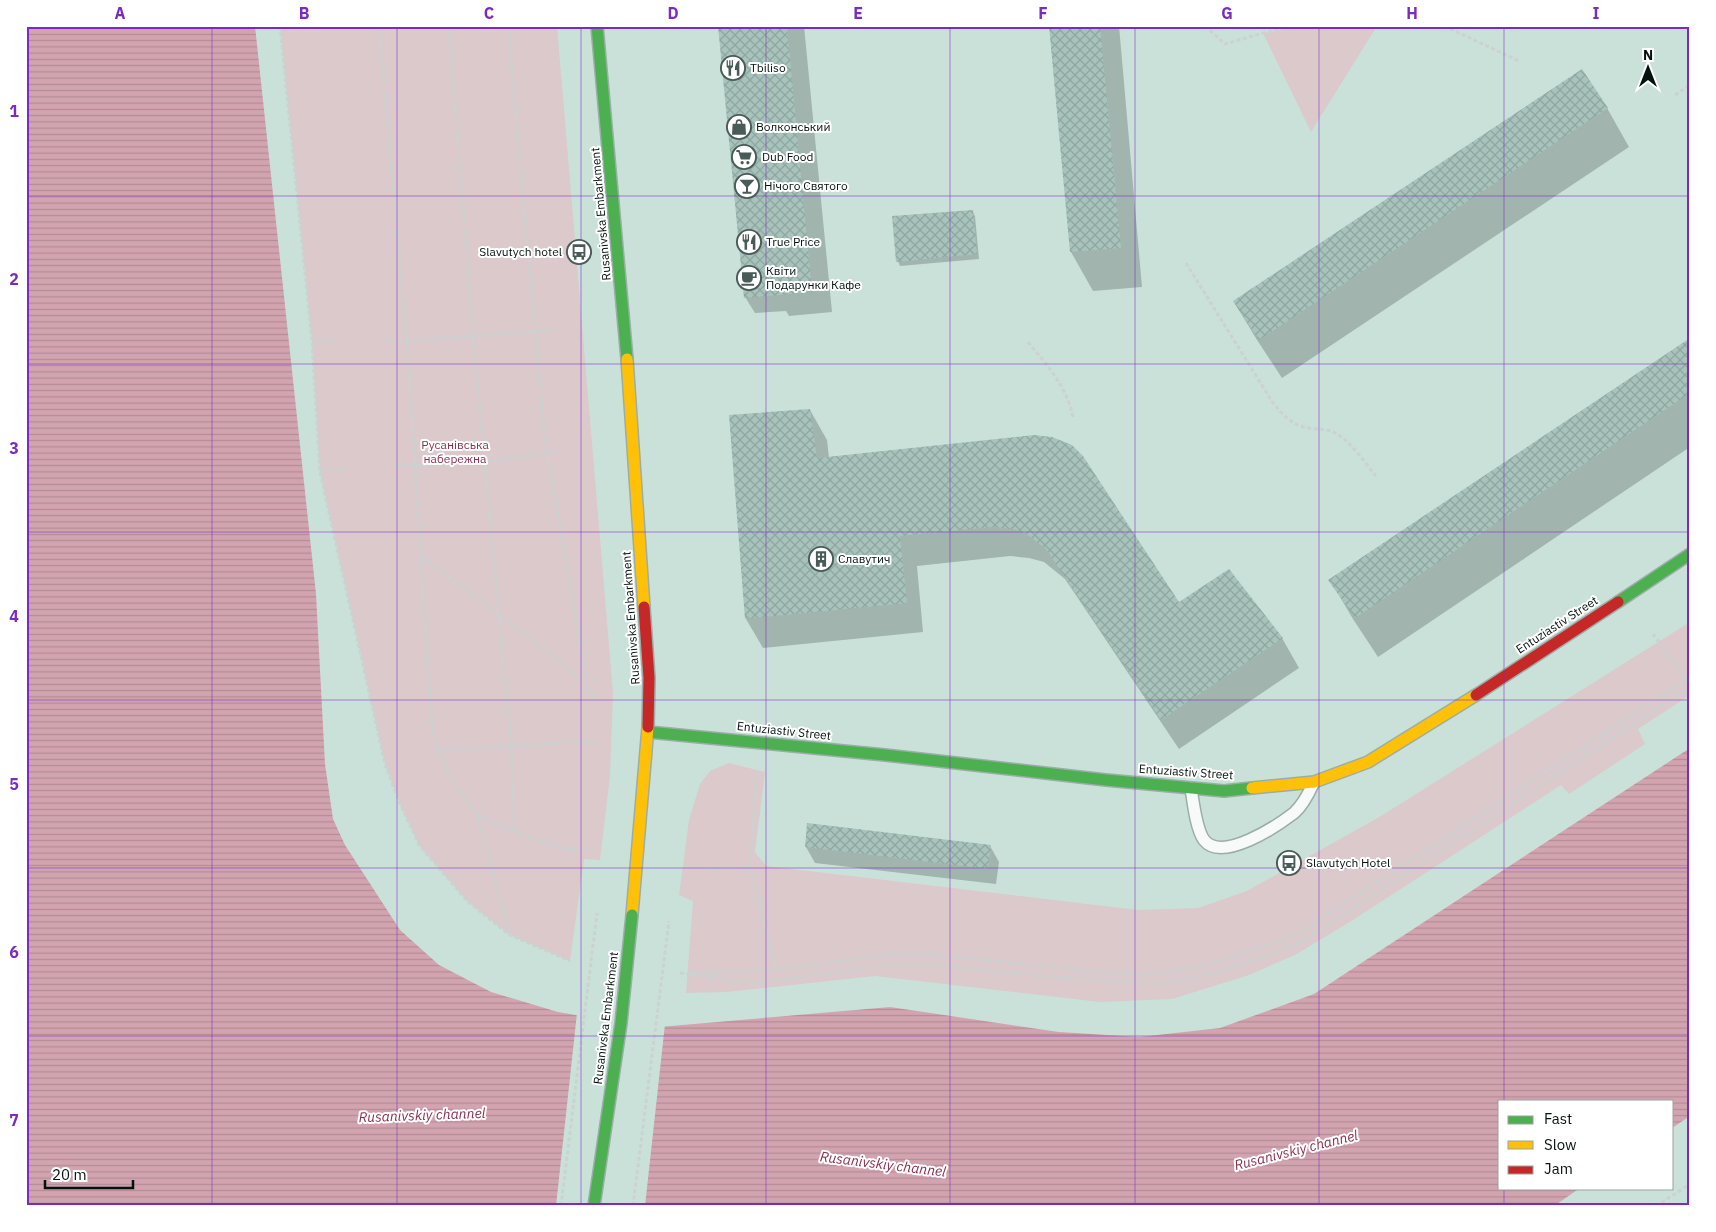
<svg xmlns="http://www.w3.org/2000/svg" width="1716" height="1232" viewBox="0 0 1716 1232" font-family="'IBM Plex Sans',sans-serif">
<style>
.green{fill:#dbc9cc}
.water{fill:url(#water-rules)}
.pier{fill:#cae1da}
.shadow{fill:#0003}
.building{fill:url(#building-cross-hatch)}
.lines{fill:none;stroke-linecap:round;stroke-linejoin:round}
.lane-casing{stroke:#9bada8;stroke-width:14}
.fast-casing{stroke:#9bada8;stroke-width:14}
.slow-casing{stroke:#9bada8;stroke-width:14}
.jam-casing{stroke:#9bada8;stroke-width:14}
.path{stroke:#cbd2d0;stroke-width:3;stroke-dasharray:4 2.5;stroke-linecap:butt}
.lane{stroke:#f7faf9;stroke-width:11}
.fast{stroke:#4caf50;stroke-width:11}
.slow{stroke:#ffc107;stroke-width:11}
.jam{stroke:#c62828;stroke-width:11}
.fast-bridge-casing{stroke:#9bada8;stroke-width:14;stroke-linecap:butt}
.path-bridge{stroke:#cbd2d0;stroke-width:3;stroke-dasharray:4 2.5;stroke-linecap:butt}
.fast-bridge{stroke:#4caf50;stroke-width:11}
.grid{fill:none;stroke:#7b2cbf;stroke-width:1;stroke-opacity:0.55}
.labels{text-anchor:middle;stroke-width:4;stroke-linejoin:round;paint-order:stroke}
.poi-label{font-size:12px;fill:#04130f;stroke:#fff;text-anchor:start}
.street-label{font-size:12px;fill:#04130f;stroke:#fff}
.park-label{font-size:12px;fill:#8b314f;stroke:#fff}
.water-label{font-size:14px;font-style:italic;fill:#882f4d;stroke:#fff}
.neatline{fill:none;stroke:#7b2cbf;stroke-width:2}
.grid-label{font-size:16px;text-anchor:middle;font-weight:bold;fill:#7b2cbf}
</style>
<defs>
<pattern id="water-rules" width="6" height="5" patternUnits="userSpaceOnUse" patternTransform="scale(1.25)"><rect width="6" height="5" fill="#d2a4b0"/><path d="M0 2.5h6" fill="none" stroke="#b38c96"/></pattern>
<pattern id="building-cross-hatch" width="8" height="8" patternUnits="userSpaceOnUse" patternTransform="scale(1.25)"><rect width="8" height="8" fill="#a7c3bb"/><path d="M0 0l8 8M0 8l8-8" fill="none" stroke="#8ea7a0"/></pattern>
</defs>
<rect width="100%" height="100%" fill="#cae1da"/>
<!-- green -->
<path class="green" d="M280,26H557L613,693L610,776L600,860L584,859L570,961L510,935L468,902L419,845L400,804L385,764L320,472L312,341Z
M1302,26H1377L1311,132L1263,33Z
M1690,622V695L1638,729L1645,744L1569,794L1561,785L1353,920L1295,955L1249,975L1172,999L1100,1002L875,976L726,992L686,993L693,901L679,895L689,820L700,784L710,771L729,763L765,772L755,852L766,866L1138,910L1198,908L1247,891L1381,816Z"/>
<!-- water -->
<path class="water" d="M26,26H255L316,594L325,764L333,819L345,845L400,930L439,965L491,992L558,1012L621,1023L659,1027L890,1007L1059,1032L1139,1037L1220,1028L1314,994L1690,748V1116L1672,1128V1101H1500V1188H1580L1554,1206H26Z"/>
<!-- pier -->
<path class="pier" d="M577,1013L621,1021L665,1024L645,1206H556Z"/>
<!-- shadow -->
<path class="shadow" d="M719,26H804L832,312L789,316L786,311L755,313L745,297Z
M1050,26H1119L1142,287L1093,291L1071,252Z
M1607,108L1629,147L1282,378L1257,340L1234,302Z
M972,211L975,216L979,259L900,266L898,261Z
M1690,339V447L1378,657L1353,619L1330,580Z
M810,410L827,440L829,458L1034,436L1179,603L1282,638L1299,668L1179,749L1065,579L1044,562L1029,558L1010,556L917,566L923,632L763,648L746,619Z
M990,846L999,862L996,884L815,863L806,847Z"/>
<!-- building -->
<path class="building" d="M718,26H787L812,292L744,298Z
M1049,26H1100L1121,248L1070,252Z
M1582,69L1608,108L1259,340L1233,301Z
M973,210L977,254L896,262L892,216Z
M1690,338V393L1355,618L1328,580Z
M810,409L817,458L1034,435L1052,437L1072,445L1083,456L1179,602L1229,569L1283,638L1161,720L1046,549L1025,533L1012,529L992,527L900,536L907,603L745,619L729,415Z
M807,823L991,845L988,869L805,847Z"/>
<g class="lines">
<defs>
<path id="lane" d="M1191,788C1193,801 1196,829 1204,840C1222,863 1277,826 1294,813C1303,805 1308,795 1313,784"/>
<path id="fast" d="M597,26L627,359
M1618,602L1690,554
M648,732L885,755L1106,780L1224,791L1252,788"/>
<path id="slow" d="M627,359L644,607
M1252,788L1314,782L1368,762L1476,695
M632,915L648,727"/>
<path id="jam" d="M644,607L649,678L648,727
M1476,695L1618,602"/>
</defs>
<!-- lane casing -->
<use href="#lane" class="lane-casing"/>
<!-- fast casing -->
<use href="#fast" class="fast-casing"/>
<!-- slow casing -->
<use href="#slow" class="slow-casing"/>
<!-- jam casing -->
<use href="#jam" class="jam-casing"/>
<!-- path -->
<path class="path" d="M280,26L312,341L320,472L385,764L400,804L419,845L468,902L510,935L570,961
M379,26L407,341L432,729L438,750L454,785L477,814L515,832L561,848L593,851
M449,26L473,336L511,745L515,832
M508,26L545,442L586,679L597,678
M1205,26L1225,44L1263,33L1302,26
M1444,26L1519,61
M1675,95L1690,85
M1186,263L1273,403C1283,415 1292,425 1308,428C1317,430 1327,428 1335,433C1352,442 1364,462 1376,476
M386,339L407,341L552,330
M312,341L334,340
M1028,342C1047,365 1067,387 1073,417
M396,465C451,467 506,459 560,451
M320,472L344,468
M422,557L562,662L597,700
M1653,634L1686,679
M438,750L598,741
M757,772L750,866L776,970
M477,815L510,934
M683,866L712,869L750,866
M680,973L754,983L880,966L934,965L1052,977L1160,984L1213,973L1256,960L1305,940L1690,687
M690,973L776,970L892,954H929L1088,971L1149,975L1206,965L1255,950L1303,931L1690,677
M1656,1206L1690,1184"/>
<!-- lane -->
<use href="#lane" class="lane"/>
<!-- fast -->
<use href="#fast" class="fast"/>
<!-- slow -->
<use href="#slow" class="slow"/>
<!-- jam -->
<use href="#jam" class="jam"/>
<defs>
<path id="fast-bridge" d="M594,1206L621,1023L632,915"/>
</defs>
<!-- fast-bridge casing -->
<use href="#fast-bridge" class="fast-bridge-casing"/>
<!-- path-bridge -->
<path class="path-bridge" d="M561,1206L597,913
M633,1206L669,921"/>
<!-- fast-bridge -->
<use href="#fast-bridge" class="fast-bridge"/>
</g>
<!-- grid -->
<path class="grid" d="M212,26V1206M397,26V1206M581,26V1206M766,26V1206M950,26V1206M1135,26V1206M1319,26V1206M1504,26V1101M26,196H1690M26,364H1690M26,532H1690M26,700H1690M26,868H1690M26,1036H1690M1504,1188V1206"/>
<!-- icons -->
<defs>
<symbol id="restaurant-ring" viewBox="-11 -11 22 22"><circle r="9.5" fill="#fff" stroke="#495b56" stroke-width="1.5"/><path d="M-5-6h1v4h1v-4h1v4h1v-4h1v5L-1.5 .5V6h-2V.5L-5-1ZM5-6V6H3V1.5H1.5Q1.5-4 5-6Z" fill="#495b56"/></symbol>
<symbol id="shop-ring" viewBox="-11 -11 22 22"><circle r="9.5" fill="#fff" stroke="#495b56" stroke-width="1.5"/><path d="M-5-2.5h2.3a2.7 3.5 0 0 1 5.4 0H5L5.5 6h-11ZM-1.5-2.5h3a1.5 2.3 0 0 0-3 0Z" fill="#495b56"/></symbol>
<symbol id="supermarket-ring" viewBox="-11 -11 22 22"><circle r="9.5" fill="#fff" stroke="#495b56" stroke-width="1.5"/><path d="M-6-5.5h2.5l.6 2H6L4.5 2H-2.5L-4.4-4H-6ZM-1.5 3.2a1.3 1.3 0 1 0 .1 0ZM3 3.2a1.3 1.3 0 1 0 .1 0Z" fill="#495b56"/></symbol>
<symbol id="bar-ring" viewBox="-11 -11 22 22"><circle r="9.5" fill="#fff" stroke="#495b56" stroke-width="1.5"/><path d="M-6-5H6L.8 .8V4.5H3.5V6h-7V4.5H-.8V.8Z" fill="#495b56"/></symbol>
<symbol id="bus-ring" viewBox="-11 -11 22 22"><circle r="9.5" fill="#fff" stroke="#495b56" stroke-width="1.5"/><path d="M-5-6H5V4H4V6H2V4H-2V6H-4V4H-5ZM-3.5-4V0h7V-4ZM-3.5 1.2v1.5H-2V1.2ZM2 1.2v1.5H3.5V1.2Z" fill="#495b56"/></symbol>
<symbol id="cafe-ring" viewBox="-11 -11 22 22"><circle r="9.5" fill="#fff" stroke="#495b56" stroke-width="1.5"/><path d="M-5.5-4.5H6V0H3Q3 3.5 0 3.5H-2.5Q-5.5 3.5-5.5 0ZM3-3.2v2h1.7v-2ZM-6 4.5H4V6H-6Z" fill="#495b56"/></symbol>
<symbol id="building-ring" viewBox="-11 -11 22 22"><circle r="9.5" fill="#fff" stroke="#495b56" stroke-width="1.5"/><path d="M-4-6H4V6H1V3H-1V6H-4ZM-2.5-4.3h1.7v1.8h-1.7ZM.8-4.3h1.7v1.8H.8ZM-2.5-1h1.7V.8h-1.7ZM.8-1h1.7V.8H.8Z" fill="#495b56"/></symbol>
</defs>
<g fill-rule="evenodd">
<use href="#restaurant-ring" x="719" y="54" width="28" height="28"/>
<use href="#shop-ring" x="725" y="113" width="28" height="28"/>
<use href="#supermarket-ring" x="730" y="143" width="28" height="28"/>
<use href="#bar-ring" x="733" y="172" width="28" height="28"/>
<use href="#restaurant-ring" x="735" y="228" width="28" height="28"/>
<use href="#bus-ring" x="565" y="238" width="28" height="28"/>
<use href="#cafe-ring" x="735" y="264" width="28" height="28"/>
<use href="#building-ring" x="807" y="545" width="28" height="28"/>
<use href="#bus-ring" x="1275" y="849" width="28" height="28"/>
</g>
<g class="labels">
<!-- poi labels -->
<g class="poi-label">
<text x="750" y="72">Tbiliso</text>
<text x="756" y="131">Волконський</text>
<text x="762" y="161">Dub Food</text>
<text x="764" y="190">Нічого Святого</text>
<text x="766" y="246">True Price</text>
<text x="562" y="256" text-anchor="end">Slavutych hotel</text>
<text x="766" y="275">Квіти<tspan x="766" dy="14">Подарунки Кафе</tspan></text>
<text x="838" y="563">Славутич</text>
<text x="1306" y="867">Slavutych Hotel</text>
</g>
<!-- street labels -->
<g class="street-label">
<text transform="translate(601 214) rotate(-95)" y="4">Rusanivska Embarkment</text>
<text transform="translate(631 618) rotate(-94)" y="4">Rusanivska Embarkment</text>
<text transform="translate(1557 625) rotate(-33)" y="4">Entuziastiv Street</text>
<text transform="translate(784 731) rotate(6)" y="4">Entuziastiv Street</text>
<text transform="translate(1186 772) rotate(4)" y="4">Entuziastiv Street</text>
<text transform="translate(606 1018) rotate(-83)" y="4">Rusanivska Embarkment</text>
</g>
<!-- park labels -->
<g class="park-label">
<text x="455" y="449">Русанівська<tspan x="455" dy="14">набережна</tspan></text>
</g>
<!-- water labels -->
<g class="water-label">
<text transform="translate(422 1115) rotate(-2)" y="5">Rusanivskiy channel</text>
<text transform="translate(1296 1150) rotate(-14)" y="5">Rusanivskiy channel</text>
<text transform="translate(883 1164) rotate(7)" y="5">Rusanivskiy channel</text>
</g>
</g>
<!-- border -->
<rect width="1716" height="1232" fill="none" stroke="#ffffff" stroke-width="55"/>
<!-- legend -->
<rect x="1498" y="1100" width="175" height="90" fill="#ffffff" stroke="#9ba19f"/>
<rect x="1508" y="1116" width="25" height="8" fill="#4caf50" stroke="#9ba19f"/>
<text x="1544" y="1124" font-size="15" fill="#04130f">Fast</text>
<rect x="1508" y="1141" width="25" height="8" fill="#ffc107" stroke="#9ba19f"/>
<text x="1544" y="1150" font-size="15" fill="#04130f">Slow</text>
<rect x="1508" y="1166" width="25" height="8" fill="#c62828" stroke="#9ba19f"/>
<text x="1544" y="1174" font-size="15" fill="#04130f">Jam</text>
<!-- north arrow -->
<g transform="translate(1648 68)" stroke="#ffffff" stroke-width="4" paint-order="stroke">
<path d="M0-4L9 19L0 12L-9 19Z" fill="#04130f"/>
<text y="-8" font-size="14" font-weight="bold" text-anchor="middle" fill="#04130f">N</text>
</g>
<!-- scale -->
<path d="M45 1180v8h88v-8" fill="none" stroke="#04130f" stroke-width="2.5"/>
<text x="52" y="1180" font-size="15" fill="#04130f" stroke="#ffffff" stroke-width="4" paint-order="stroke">20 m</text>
<rect x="28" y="28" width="1660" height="1176" class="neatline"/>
<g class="grid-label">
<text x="120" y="19">A</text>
<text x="304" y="19">B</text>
<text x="489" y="19">C</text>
<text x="673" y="19">D</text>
<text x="858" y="19">E</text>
<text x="1043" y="19">F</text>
<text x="1227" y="19">G</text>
<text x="1412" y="19">H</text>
<text x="1596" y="19">I</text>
<text x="14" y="117">1</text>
<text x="14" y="285">2</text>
<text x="14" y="454">3</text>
<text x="14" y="622">4</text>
<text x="14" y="790">5</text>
<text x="14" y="958">6</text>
<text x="14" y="1126">7</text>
</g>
</svg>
